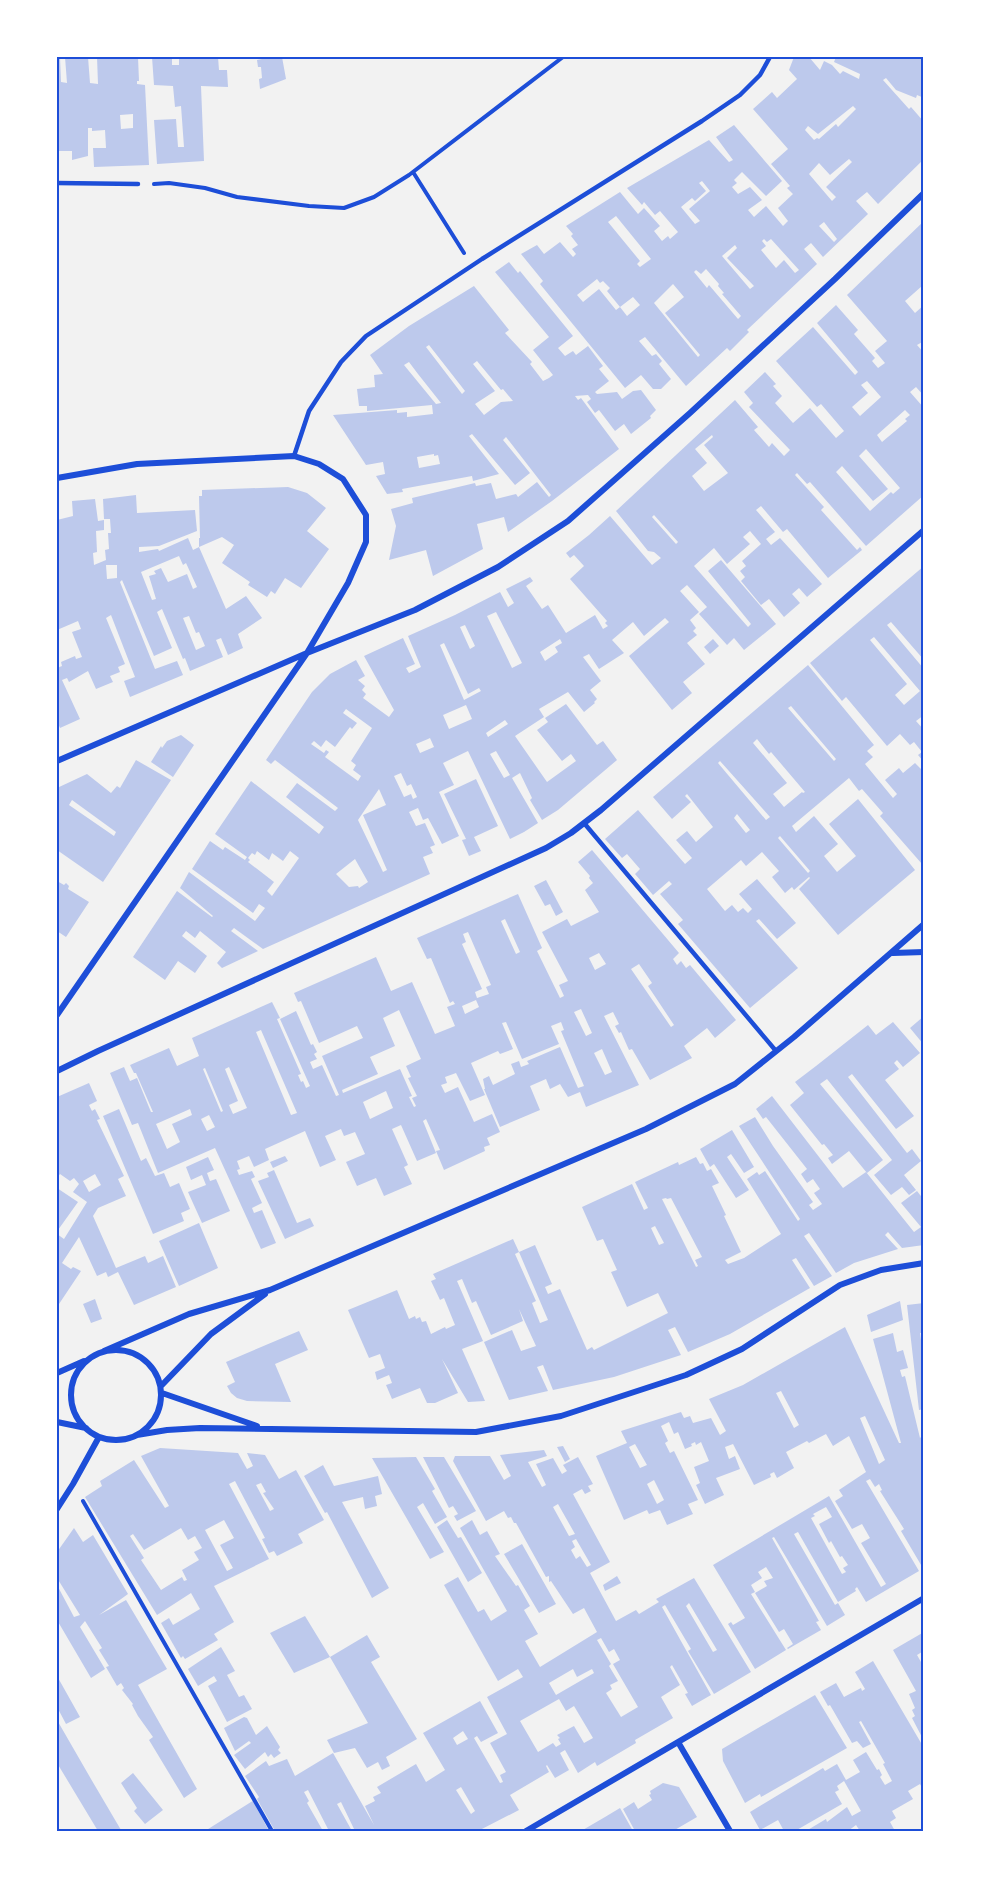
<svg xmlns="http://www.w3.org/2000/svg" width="981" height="1888" viewBox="0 0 981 1888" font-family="Signika,sans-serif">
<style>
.building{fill:#bdc9ec;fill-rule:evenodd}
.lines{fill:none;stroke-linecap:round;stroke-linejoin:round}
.path{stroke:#1d4ed8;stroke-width:4}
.service{stroke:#1d4ed8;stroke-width:4.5}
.minor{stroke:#1d4ed8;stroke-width:6}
.neatline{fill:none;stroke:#1d4ed8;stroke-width:2}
</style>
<rect width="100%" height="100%" fill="#f2f2f2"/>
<!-- building -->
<path class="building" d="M57,57H60L61,82L67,83L65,57H88L90,83L98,84L97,57H138L139,81H137V84L145,85L149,165L94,167L93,148H106L105,130L92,131V128H88V156L72,160V151H57ZM133,114V128L121,129L120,115Z
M152,57H172V65H179V57H218L219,70H227L228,87L201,86L204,161L157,164L154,120L176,119L178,147H184L181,106L175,107L173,86L154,85Z
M262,57H282L286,79L260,89L259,79L262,78L261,67H258L257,60L262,59Z
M794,57H809L820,70L824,61L832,65L840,74L843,71L859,79L860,74L834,62L836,57H924V98L917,95L916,98L896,90L886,78L883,80L909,109L911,107L924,122V159L878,204L867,192L856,201L868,214L823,257L811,243L804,249L817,264L747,330L749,332L730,351L727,348L686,386L645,337L639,341L652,356L656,354L662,361L659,364L671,379L661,389H653L641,375L625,388L540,284L543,281L521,254L537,245L544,254L560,242L573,257L576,254L572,249L578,245L571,236L573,234L566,226L620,192L638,214L644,208L660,226L654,231L662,241L668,236L670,239L678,232L660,211L655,215L644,202L642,205L627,188L709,140L729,162L733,160L716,137L734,125L782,181L766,196L742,172L734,180L737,183L732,187L738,194L750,187L762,200L748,210L754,217L766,206L783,226L788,221L778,208L793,194L787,188L790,186L771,164L788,149L753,109L772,92L777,98L797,79L789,70ZM853,106L856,109L838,127L836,124L819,139L817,138L814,140L805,130L808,126L818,134ZM849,159L852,162L826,187L836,197L832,201L809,174L819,163L830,175ZM702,181L710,191L689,209L700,221L695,224L681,207L692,198L695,201L706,191L699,183ZM616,216L651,259L640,267L637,264L640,261L608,222ZM824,222L837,239L834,242L819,226ZM764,239L767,242L771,239L799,270L795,273L784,260L776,268L761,250L766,246L762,241ZM735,245L737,248L727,258L754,286L750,289L722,256ZM706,269L719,284L718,286L724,293L722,294L741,316L738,319L709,285L707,288L694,272L696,270L701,274ZM597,279L600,283L603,281L610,288L607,291L620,307L633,297L640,305L627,316L620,307L616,310L599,289L583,302L577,295ZM673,284L684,297L665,313L700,355L698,357L654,303Z
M924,221V289L922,286L905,301L915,313L924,305V341L917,345L924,353V396L916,387L910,392L924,408V495L866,546L810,482L807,484L797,473L795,475L824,507L821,510L857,550L860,547L862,550L828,578L787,529L783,532L761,506L756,510L775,532L766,539L771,545L780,538L822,584L807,597L799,588L792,594L800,603L784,617L769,599L761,605L741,581L745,577L740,571L746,566L742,561L761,544L750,531L743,537L750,544L727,564L714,548L694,566L748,627L751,624L708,571L721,560L776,624L744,650L734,638L727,645L699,614L707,607L687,585L680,591L699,612L690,620L696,628L693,631L697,635L687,643L705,664L683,682L692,693L672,710L629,656L669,622L665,618L644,636L633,622L612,640L624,653L599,669L589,654L583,657L601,681L590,690L597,699L594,702L595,703L584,712L568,692L539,709L544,717L515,736L547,782L576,761L571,754L562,761L537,730L548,722L545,718L566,704L597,745L603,741L617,760L558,810L542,820L530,800L532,798L520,773L512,778L538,823L524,832L510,839L468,751L443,763L454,785L439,792L459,836L442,844L428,818L423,820L418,808L409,812L416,826L425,823L435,845L430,847L433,853L423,857L430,874L263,949L234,928L231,931L258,951L222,968L217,963L226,952L200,931L195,938L186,931L182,936L207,956L195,973L178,961L165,980L133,957L177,891L212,917L213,916L180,888L189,872L255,921L265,908L259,904L253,913L192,869L210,841L223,850L225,847L245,860L247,857L215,834L251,781L319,834L324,827L286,797L297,783L335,811L338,808L275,760L271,764L266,760L312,692L330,674L356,660L365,676L358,680L365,686L362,690L366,694L363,698L389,717L394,710L364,656L403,638L415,664L406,668L409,673L421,667L408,636L455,615L500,592L508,607L514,603L506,589L530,577L533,581L526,586L542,609L548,605L566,633L595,615L603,629L608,626L605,623L607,621L570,579L584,566L574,555L570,558L566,553L589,535L610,516L652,565L661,558L654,552L648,551L616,511L735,400L758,427L754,430L769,447L772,443L784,456L790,450L749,407L753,403L744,392L765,372L776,384L773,386L782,396L775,403L793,423L810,408L836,438L844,431L821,404L817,407L776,361L813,327L855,375L858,372L817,323L836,305L858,330L854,334L875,358L872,361L878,368L885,363L875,351L887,341L847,295ZM867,381L881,397L860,416L852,407L868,393L861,385ZM905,410L910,415L905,419L907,421L882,442L877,435ZM712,435L713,437L704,445L728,473L704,491L692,476L707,463L695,449ZM866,449L900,488L893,494L891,492L870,511L836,472L842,466L873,501L888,489L859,456ZM654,515L678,542L676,544L652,517ZM496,612L522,663L512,668L487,616ZM465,625L475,646L470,649L460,627ZM560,639L562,643L555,647L558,652L545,661L540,652ZM444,643L468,694L479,688L481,691L464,700L440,645ZM466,705L472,719L449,729L443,715ZM346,709L372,728L351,761L356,765L353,770L361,776L358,781L325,757L329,752L326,750L324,753L311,744L314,741L321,747L326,740L335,747L350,727L352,729L357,723L343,713ZM505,720L508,724L488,737L486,733ZM428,739L430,738L434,747L420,753L416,744ZM496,751L510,775L504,778L490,754ZM401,773L407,786L411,784L417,797L413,799L411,794L404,797L394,776ZM379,789L386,805L363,815L387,870L383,872L358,820ZM257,851L269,860L272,853L283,861L290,851L299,858L272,896L267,891L274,882L248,862L250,860L248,858L252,853L255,855ZM355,859L368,882L359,888L358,886L349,887L336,874Z
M509,262L518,273L520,271L573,336L558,348L565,356L573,351L576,355L588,346L603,366L599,369L609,381L595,392L597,394L617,392L622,399L633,391L641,390L656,410L650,416L651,418L631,434L624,424L615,431L599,410L595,413L587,402L591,399L588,395L575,396L578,400L581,398L619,449L552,501L508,532L504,517L477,524L483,549L433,576L426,550L389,560L396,526L391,509L413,503L412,498L475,483L476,486L491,483L496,499L516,494L518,497L537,482L549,497L551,495L506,437L503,440L530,473L515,485L472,434L469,436L499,474L473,481L472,476L402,489L403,492L387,494L376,476L385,474L383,462L366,465L333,415L397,410V413L407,412V417L433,414L432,405L367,411V406H359L357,389L375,387L374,375L383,374L370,355L409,326L474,286L509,330L505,333L532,362L530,364L543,381L549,378L553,375L533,350L549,337L495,272ZM429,345L465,391L462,394L436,360L426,347ZM477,361L501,390L503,389L513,401L501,402L484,415L475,404L495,391L473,364ZM409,362L418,374L441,403L436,404L404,365ZM434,454V456L438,455L440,464L419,468L417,457Z
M288,487L307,493L326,508L307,531L329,549L301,588L285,578L275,594L271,591L267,597L248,585L250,582L222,563L234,545L222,537L199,547L226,609L246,596L262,618L238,634L243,648L228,655L221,638L216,640L223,657L190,671L185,658L183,659L162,609L157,612L172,648L154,656L122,580L120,582L155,669L177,661L183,675L130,697L124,681L135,677L111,615L106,618L125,664L118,667L120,672L110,676L113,682L96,689L88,671L69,682L67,678L62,680L80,719L60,728L57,721V668L62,666L61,662L75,656L76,659L82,657L72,632L81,629L78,621L57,630V520L73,516L72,501L95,499L98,521L104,520V530L96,531L97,552L93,553L94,565L106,560L105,550L109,549L108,533H111L110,519H104L103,499L136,495L137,513L195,510L197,531L159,546L139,547V552L158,549L159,551L188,538L193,550L199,547V538H200L199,496H202V490ZM179,556L183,565L186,563L197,587L193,589L187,574L168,582L161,568L154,571L156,574L149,576L156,599L152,600L141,572ZM106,565H117V578L107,579ZM189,616L196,633L199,632L205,646L196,650L183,618Z
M924,566V660L891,622L887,625L924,669V715L916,721L924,730V762L918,755L922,752L914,742L910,745L900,734L887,746L846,697L842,701L810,663ZM874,637L920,691L904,705L895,695L907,684L870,640Z
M713,639L719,646L710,654L704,647Z
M808,665L874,745L867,751L873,757L865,764L893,798L897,794L885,780L899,768L903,773L915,763L924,772V798L923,796L921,798L924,802V862L922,864L880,816L883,813L862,789L859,791L849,778L792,826L796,832L814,816L838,844L824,856L837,872L856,856L829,824L858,799L915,870L838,935L799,889L810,878L809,877L794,890L792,887L785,893L772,877L779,871L762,852L746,866L741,860L707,889L725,911L732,905L738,912L743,908L748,913L752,909L739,894L757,879L796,923L777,939L759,919L756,921L798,968L750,1008L678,924L683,920L660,894L672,884L669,881L653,895L635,874L640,869L627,854L622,858L605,839L638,810L685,864L692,858L676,840L687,831L696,842L713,827L687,794L685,796L691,802L672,819L653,797ZM791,706L836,759L834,761L788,708ZM757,739L769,754L771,752L805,792L803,793L802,792L784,807L773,794L787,783L753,743ZM720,761L770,817L766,820L718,763ZM737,814L750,830L746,833L734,818ZM780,836L810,871L808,873L778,838Z
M181,735L194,745L173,777L151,762L161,746L162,748L167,741Z
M136,760L171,780L103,882L57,850V788L87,774L111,793L117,786L120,788ZM72,800L116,832L114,836L69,805Z
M476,779L498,826L474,837L481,851L469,856L462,840L466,839L444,794Z
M592,850L679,953L673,959L677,965L681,961L686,968L690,965L736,1020L715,1038L707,1028L684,1046L692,1058L690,1059L650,1080L632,1049L629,1050L621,1032L619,1033L615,1026L619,1024L613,1012L604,1016L639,1085L586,1107L580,1092L568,1097L560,1084L550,1089L546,1079L530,1086L540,1110L500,1127L484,1089H485L483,1079L489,1076L493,1085L515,1074L511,1064L519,1061L521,1067L529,1064L527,1061L560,1047L578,1088L584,1086L561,1031L564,1030L561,1022L551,1026L559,1044L522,1059L506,1022L502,1023L513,1049L500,1054L498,1051L471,1063L485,1095L470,1101L456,1073L445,1077L447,1083L441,1085L445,1093L458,1087L474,1122L492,1114L500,1132L487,1138L490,1145L484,1147L485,1151L444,1170L436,1151L440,1150L426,1119L423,1121L436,1153L417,1161L401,1125L392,1129L408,1165L404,1167L412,1184L384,1196L376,1178L357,1186L346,1162L365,1154L355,1132L344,1136L341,1129L325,1136L336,1160L320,1167L305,1131L265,1149L269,1160L254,1167L249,1156L237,1161L240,1169L237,1170L239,1175L252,1171L255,1177L251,1179L262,1203L252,1208L254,1213L262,1210L276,1243L261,1249L215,1148L158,1173L138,1123L132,1125L110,1073L124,1067L130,1081L137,1078L151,1112H153L136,1073H134L130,1065L169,1048L177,1066L199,1056L192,1038L272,1002L280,1018L277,1019L301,1074L298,1075L301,1082L303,1081L306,1088L310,1086L280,1019L296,1011L311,1045L313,1044L317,1052L314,1054L317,1059L310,1062L313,1069L322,1065L336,1096L339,1095L322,1056L363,1038L357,1026L319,1043L301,1001L298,1002L294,993L376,957L391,991L412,982L435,1034L455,1026L447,1007L455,1004L453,1001L450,1003L431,958L427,959L417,938L518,894L542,948L537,951L560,998L564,996L559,985L568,981L542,932L567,919L571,926L599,912L585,890L593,883L589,878L590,876L578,862ZM505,919L520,952L516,954L501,921ZM468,932L491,985L486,987L489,994L477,998L475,992L482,989L462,944L466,942L463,934ZM599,953L606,964L595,970L589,958ZM639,964L652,983L648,986L674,1025L671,1027L631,969ZM476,1000L479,1007L465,1014L462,1006ZM581,1009L592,1033L586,1036L574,1012ZM399,1010L421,1059L406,1066L411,1077L408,1078L417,1096L412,1098L416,1106L414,1107L409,1097L412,1096L400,1069L343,1093L342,1090L378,1074L370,1057L395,1046L383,1018ZM261,1030L297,1113L291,1115L256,1032ZM602,1049L612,1072L605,1075L594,1053ZM229,1067L247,1108L233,1114L229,1105L238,1101L225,1069ZM205,1068L223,1111L221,1112L203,1069ZM386,1091L393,1108L370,1119L363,1102ZM190,1109L192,1115L172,1124L180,1142L167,1149L156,1124ZM209,1115L215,1127L207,1131L201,1119Z
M546,880L563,912L556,916L550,904L545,906L534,886Z
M57,881L64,885L66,883L69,886L68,889L89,902L66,937L57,931Z
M924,1016V1045L910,1028Z
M893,1022L920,1053L903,1067L897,1060L894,1063L899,1069L885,1080L914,1116L896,1129L852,1074L848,1077L907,1153L912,1149L921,1161L904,1175L916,1190L909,1195L902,1187L891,1195L874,1175L892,1160L827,1079L820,1084L883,1160L867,1173L849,1151L832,1164L828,1158L833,1155L824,1144L822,1145L790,1105L804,1093L795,1082L816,1066L868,1025L876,1035Z
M89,1083L97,1101L89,1105L92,1111L95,1109L100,1119L97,1120L124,1176L118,1179L126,1196L98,1208L93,1216L116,1268L145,1256L148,1263L163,1256L176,1287L134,1305L118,1272L108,1277L106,1272L97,1276L79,1237L62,1263L71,1269L73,1267L81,1271L57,1307V1234L64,1239L87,1202L73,1192L79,1184L74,1178L70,1181L60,1174L57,1178V1097ZM95,1174L101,1185L89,1192L83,1181Z
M772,1096L843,1188L866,1172L914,1232L921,1227L901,1203L917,1191L924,1200V1245L902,1248L888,1232L885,1235L898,1249L854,1263L836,1273L809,1233L804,1236L832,1276L814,1286L796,1258L792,1260L810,1288L730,1334L688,1352L675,1327L668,1330L681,1355L614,1377L553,1390L543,1365L537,1367L548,1391L509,1400L484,1342L512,1330L521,1351L536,1346L519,1309L523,1321L491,1335L476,1301L472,1303L462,1279L457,1281L483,1341L462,1349L485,1401L468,1402L442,1359L458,1393L435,1403H427L420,1388L392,1399L386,1385L392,1383L389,1375L377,1380L375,1372L385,1368L380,1354L369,1358L348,1310L397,1290L409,1319L415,1316L416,1319L420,1317L422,1322L426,1321L431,1334L445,1327L446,1329L455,1325L444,1298L440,1300L431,1281L436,1279L433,1274L513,1239L519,1252L515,1254L536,1301L532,1303L540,1323L548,1320L519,1252L535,1245L552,1284L545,1287L548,1294L560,1289L587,1350L592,1347L594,1350L668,1313L658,1293L627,1307L611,1272L617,1270L603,1239L597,1241L582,1207L632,1184L644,1210L648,1208L635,1182L678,1162L679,1165L696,1157L700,1164L703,1163L707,1171L711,1169L719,1183L712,1186L726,1215L724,1216L741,1252L725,1260L728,1264L744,1258L781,1234L747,1179L757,1172L759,1175L765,1171L798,1221L800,1219L739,1126L755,1117L773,1146L813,1202L809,1205L813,1210L822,1204L814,1193L820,1189L813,1179L807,1183L801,1174L807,1169L766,1117L763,1119L756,1109ZM666,1198L667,1199L671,1198L702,1257L695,1260L698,1266L696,1267L662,1199ZM655,1226L664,1243L659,1245L651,1228Z
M119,1109L141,1161L146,1158L155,1176L164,1173L170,1187L179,1183L190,1209L181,1213L184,1221L153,1234L103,1116Z
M732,1130L754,1167L744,1173L731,1154L727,1157L749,1190L736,1198L714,1164L710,1167L700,1149Z
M285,1156L288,1161L273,1168L270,1162Z
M208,1157L214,1170L207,1173L210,1181L216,1179L230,1211L202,1223L188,1192L206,1185L202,1175L191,1180L186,1167Z
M274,1170L297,1223L310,1218L314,1226L285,1239L258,1181L269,1177L267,1173Z
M57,1188L78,1202L58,1230L57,1229Z
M199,1223L218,1268L179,1286L159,1241Z
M95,1299L102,1319L91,1323L83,1304Z
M900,1301L903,1320L871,1332L867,1315Z
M924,1303V1333H920L922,1347L924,1346V1409L919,1410L907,1305Z
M845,1327L899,1443H901L873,1339L893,1333L897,1352L903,1350L908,1368L900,1370L902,1377L905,1376L920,1438L924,1434V1481L922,1482L924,1486V1570L901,1531L904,1529L880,1491L882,1490L879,1484L875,1487L870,1479L866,1481L919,1571L866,1602L857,1587L855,1589L856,1591L838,1602L798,1532L794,1534L835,1605L838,1603L845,1615L827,1626L774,1537L772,1538L819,1621L816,1622L821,1630L788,1649L787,1648L793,1644L784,1629L779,1632L755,1593L767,1586L764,1581L773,1578L766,1567L758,1572L762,1578L751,1585L755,1592L751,1594L786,1650L755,1669L728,1624L731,1622L733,1625L745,1618L713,1565L829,1496L881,1587L886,1584L861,1543L870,1538L862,1524L852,1529L835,1501L843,1496L839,1490L866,1472L849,1436L833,1446L826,1434L809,1443L807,1441L786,1452L794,1468L777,1478L774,1472L770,1474L771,1477L754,1485L733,1444L725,1447L729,1459L735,1456L740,1469L716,1478L724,1495L705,1504L696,1485L700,1483L694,1467L709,1461L701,1442L696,1445L695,1442L691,1444L692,1446L685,1449L678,1432L674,1434L669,1422L661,1426L668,1441L665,1443L670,1453L674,1451L698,1500L688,1504L693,1514L667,1525L660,1510L649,1514L647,1510L624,1520L596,1456L627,1443L621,1431L681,1412L684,1418L690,1416L693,1423L711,1418L720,1435L726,1431L709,1399L743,1385ZM781,1391L799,1425L794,1428L776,1393ZM865,1416L885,1460L879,1464L860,1418ZM635,1444L647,1465L640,1468L629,1447ZM654,1480L664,1500L657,1504L647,1484ZM826,1507L832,1517L819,1524L829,1543L831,1541L840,1557L842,1556L848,1565L843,1568L846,1572L842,1574L811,1518L815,1516L813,1514Z
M299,1331L308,1350L275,1364L291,1402L247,1401L237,1398L231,1393L227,1386L235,1382L226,1362Z
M563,1446L570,1459L565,1462L557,1447Z
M160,1448L238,1453L247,1469L253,1466L247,1453L265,1455L279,1479L296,1470L324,1520L298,1534L303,1543L277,1556L274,1551L269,1553L262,1539L265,1538L235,1481L229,1484L269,1559L214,1586L234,1622L214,1634L218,1640L185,1659L183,1656L181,1658L161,1623L169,1618L173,1625L200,1609L191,1593L157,1615L85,1497L102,1486L100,1481L134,1460L165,1508L169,1506L141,1456ZM261,1483L266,1492L263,1493L274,1509L270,1511L256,1485ZM224,1520L234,1538L220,1545L233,1568L227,1571L205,1530ZM181,1528L188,1540L195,1536L202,1548L194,1552L199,1560L182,1570L187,1580L184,1581L182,1577L161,1590L141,1560L144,1558L130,1536L133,1534L144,1550Z
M544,1450L547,1456L528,1462L542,1487L546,1485L536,1464L553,1458L562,1474L567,1471L563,1465L578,1457L593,1484L588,1486L591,1491L585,1494L582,1489L573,1494L610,1562L590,1573L616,1621L636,1610L639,1614L659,1602L656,1599L694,1578L751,1672L714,1694L688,1651L691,1649L665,1605L662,1607L711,1695L692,1706L685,1694L688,1693L672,1665L670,1667L680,1685L661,1697L673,1718L635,1740L636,1743L597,1766L595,1762L578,1773L565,1750L560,1753L569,1770L555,1778L547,1765L546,1766L549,1772L510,1795L519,1810L478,1831H355L341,1802L337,1804L352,1831H329L308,1790L304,1792L309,1801L307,1803L323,1831H275L257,1799L259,1797L245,1776L266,1761L269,1766L287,1759L295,1776L333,1753L374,1825L365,1806L375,1801L373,1797L381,1793L377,1787L416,1764L426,1782L445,1770L423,1733L480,1701L498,1733L481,1742L477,1736L474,1738L500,1783L503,1782L500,1775L506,1772L490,1743L507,1734L487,1697L523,1677L518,1669L498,1681L444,1585L458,1577L478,1612L484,1609L491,1621L507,1611L460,1528L472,1520L480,1535L487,1531L500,1554L495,1556L516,1586L518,1585L530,1606L524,1610L538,1634L525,1641L540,1667L597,1632L584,1608L573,1614L551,1581L549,1582V1576L546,1577L516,1523H514L511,1517L508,1518L504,1511L486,1521L453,1461L455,1456H490L504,1480L511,1476L500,1455ZM558,1504L575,1534L569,1536L553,1507ZM576,1539L591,1565L587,1567L580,1556L576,1559L571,1550L575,1547L572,1541ZM689,1603L717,1650L713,1652L686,1606ZM601,1638L609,1652L614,1649L620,1660L613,1664L638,1707L621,1717L606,1693L612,1689L610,1685L618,1681L609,1666L611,1664L597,1640ZM573,1669L577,1677L592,1669L594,1673L556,1695L549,1683ZM559,1699L566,1711L574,1706L593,1738L584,1743L574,1726L557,1735L560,1738L558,1739L561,1744L556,1747L553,1743L538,1752L520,1721ZM463,1731L468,1739L457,1745L453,1738ZM461,1787L475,1811L471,1814L456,1790Z
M416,1457L435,1489L432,1491L447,1517L435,1524L423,1503L417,1507L444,1552L430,1559L372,1458Z
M423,1457H444L476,1511L457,1521L454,1516L458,1514L453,1506L449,1508Z
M323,1465L334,1486L378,1476L382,1494L375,1496L377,1506L365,1509L363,1497L342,1502L389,1588L372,1598L327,1512L325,1513L304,1476Z
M447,1520L458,1538L461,1537L482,1573L468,1582L437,1527Z
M74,1528L83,1542L93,1535L128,1594L99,1615L126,1600L167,1669L138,1685L197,1789L184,1798L149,1740L153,1737L138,1716L132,1705L133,1704L122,1690L124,1688L121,1683L117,1686L106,1667L109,1666L99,1650L102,1648L85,1621L80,1627L105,1669L91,1678L57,1620V1585L74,1617L80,1615L57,1578V1552Z
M522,1544L556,1604L539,1613L504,1554Z
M617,1576L621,1583L605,1591L603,1585Z
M305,1616L330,1657L294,1673L270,1633Z
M924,1632V1657L922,1652L917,1655L921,1662L924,1660V1664L922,1665L924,1669V1741L912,1718L915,1716L912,1710L915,1708L909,1694L916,1691L893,1650Z
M367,1635L380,1657L371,1662L417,1739L386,1757L390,1766L382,1770L378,1762L367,1768L355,1748L334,1753L327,1740L368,1723L330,1657Z
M221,1647L235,1671L227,1675L239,1697L244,1695L252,1709L227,1722L208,1686L217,1681L214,1676L198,1686L188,1669Z
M873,1661L924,1748V1791L920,1784L908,1791L913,1799L892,1811L896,1818L890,1822L895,1831H860L856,1825L848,1831H806L826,1819L827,1822L847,1807L852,1816L861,1811L844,1781L837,1786L839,1790L835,1792L842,1804L795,1831H784L778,1820L760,1830L750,1812L823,1768L825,1771L837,1764L846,1780L860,1772L853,1760L866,1752L877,1770L879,1769L882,1775L880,1777L885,1785L892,1781L883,1764L885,1763L861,1721L859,1722L871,1744L863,1748L857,1741L852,1743L830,1705L828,1706L820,1692L836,1683L844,1697L861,1688L862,1691L865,1689L855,1672Z
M57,1676L80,1717L66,1724L57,1707Z
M815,1695L847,1748L761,1797L760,1794L745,1803L723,1761L722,1749Z
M244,1717L247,1718L256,1735L267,1726L280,1747L278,1750L281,1753L274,1758L271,1754L268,1757L265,1752L245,1769L234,1755L251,1743L249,1741L235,1751L224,1728Z
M57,1720L91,1779L121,1830L98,1831L57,1763Z
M133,1773L163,1810L145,1824L134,1811L137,1808L121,1783Z
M663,1783L679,1787L697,1817L673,1831H635L623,1809L634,1802L638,1809L652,1800L649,1795L651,1794L650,1791Z
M253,1801L269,1831H205L251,1802Z
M620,1808L633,1831H581L605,1817Z"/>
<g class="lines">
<!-- path -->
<path class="path" d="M413,172L464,253
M154,184L169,183L205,188L237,197L309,206L344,208L374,197L409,175L563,57
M83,1501L272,1831"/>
<!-- service -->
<path class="service" d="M57,183L138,184
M294,456L309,411L341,362L366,336L482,259L702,121L740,95L760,75L770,57
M584,823L776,1051"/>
<!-- minor -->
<path class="minor" d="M57,478L137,464L294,456L319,464L343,479L366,515V542L348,583L307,653L57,1015
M57,761L307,653L415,610L498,567L568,521L690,413L835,279L924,193
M893,953L924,952
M57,1071L98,1051L546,848L571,833L601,810L924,530
M71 1395a45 45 0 1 1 90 0a45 45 0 1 1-90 0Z
M104,1351L189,1314L270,1290L646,1129L735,1084L794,1037L924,924
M57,1373L84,1361
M161,1386L211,1334L265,1294
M162,1393L257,1426
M57,1422L86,1428
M137,1435L167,1430L200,1428L476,1432L561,1416L686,1375L742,1349L840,1285L881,1270L924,1263
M57,1509L73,1484L99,1437
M678,1742L730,1831
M526,1831L924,1598"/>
</g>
<!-- border -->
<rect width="981" height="1888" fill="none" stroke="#ffffff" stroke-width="117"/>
<rect x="58" y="58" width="864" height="1772" class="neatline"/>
</svg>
